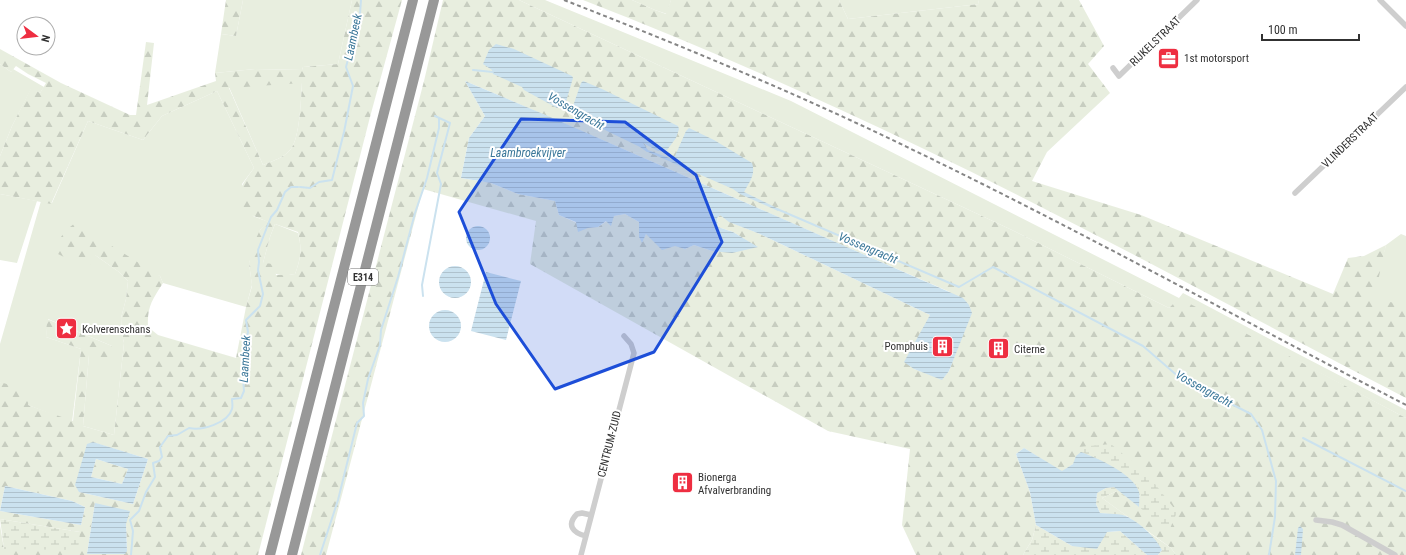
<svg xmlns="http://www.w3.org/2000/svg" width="1406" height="555" viewBox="0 0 1406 555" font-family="'Roboto Condensed',sans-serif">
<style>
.green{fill:#e8eedf}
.forest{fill:url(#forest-firs);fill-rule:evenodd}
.wetland{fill:url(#wetland-marsh)}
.water{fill:url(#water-rules);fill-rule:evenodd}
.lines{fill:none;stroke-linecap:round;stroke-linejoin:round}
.stream{stroke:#cbe2ef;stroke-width:2}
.street{stroke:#cecece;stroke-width:5.5}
.highway{stroke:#989898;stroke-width:10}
.rail{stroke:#868686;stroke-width:2;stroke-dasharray:4 3;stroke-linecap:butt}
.marked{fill:#1d4ed8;fill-opacity:0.2;stroke:#1d4ed8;stroke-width:3;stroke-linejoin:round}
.labels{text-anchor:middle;stroke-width:4;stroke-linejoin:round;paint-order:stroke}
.shield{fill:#fff;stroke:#6f6f6f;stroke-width:1}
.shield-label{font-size:10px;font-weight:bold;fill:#313131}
.street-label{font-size:11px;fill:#313131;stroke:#fff}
.poi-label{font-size:11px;fill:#313131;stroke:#fff;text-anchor:start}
.water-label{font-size:12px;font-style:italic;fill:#3a7799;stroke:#fff}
</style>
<defs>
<pattern id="forest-firs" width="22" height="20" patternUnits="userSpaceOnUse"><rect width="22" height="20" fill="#e8eedf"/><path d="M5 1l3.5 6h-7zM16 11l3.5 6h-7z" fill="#c7cdc0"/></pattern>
<pattern id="wetland-marsh" width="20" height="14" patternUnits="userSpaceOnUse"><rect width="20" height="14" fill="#e8eedf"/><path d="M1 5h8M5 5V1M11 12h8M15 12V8" fill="none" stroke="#c7cdc0"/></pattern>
<pattern id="water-rules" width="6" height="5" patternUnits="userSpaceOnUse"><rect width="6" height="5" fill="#cbe2ef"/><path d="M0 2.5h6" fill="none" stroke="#afc2cd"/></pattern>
</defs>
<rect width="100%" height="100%" fill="#fff"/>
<!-- green -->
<path class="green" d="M243,0H352L338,64L303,67L302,70L255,69L215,73L221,34L236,36Z
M519,0H545L791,101L1179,298L1183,293L1279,344L1406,410V418L1179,299L1169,308L1012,230Z
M632,0H671L667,14L655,10Z
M839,0H978L979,4L848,19Z
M0,64L11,72L13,69L44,87L40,93L31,89L12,126L0,156Z
M302,82C301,97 300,140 290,150C283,158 273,161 263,165L229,87Z
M217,91L254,168L242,184L253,216L269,222L260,230L249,263L252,285L246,307L163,283L160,276L95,255L119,272L128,281L126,299L121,318L122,334L124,343L114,435L83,426L89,355L112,346L48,319L46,337L81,349L72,422L28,405L0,382V344L41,201L52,203L88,121L143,140L162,116Z
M0,194L37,201L17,263L0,260Z
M275,224L298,233C302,249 301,258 295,274C277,277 275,275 263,263L270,237Z
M1401,234L1406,236V307L1371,301L1386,245Z"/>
<!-- forest -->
<path class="forest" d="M226,0H243L236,36L221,34Z
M352,0H402L370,117L258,555H0V525L4,549L80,532L0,519V511L81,525L85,507L72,501L5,486L0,510V382L30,391L28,405L73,421L81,349L46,337L47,319L112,346L111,360L89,355L83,426L114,435L124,343L122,334L121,318L126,299L128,281L119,272L95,255L90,265L78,264L58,254L55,246L65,231L75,223L160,276L163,283C152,300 147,307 148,327L158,335L236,358L246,307L252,286L249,263L253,245L260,230L268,222L242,211C238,188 241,186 254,168L217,91L162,116L143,140L88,121L51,204L0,194V156L12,126L31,88L40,93L46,83L28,74L16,66L11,72L0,64V49L61,83L130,115H136L146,42L154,43L147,105L216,81L215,73L255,69L302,70L303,67L338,64ZM302,83C301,97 300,140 290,150C283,158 273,161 263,165L229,88ZM275,224L298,232C302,249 301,258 295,274L287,275H276L274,264L263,263L270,237ZM92,442L148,459L133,504L79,492ZM95,503L126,524L127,551L87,554Z
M443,0H519L1012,230L1169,308L1179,298L1406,418V555H1176L1171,548L1102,498L1117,491L1176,512L1073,464L1062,472L1024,448L1016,454L1030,492L1036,525L1032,540L1023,555H916L902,525L910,449L828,431L530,264L536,221L423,189L326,555H301L424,81ZM465,81C628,150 788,222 950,292L964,331L949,371L942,379L914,369L930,315L760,234L730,222L720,215L717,218L718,227L733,232L757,247L712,251L694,245L685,249L646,234L642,242L639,237V222L625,214L614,216L598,227L588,228L559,215L555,201L518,194L491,183L461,178L469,138L485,116Z
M583,0H632L655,10L666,14L671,0H839L848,19L979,4L978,0H1079L1104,46L1088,64L1110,93L1047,152L1032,181L1141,215L1333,294L1348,258L1364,256L1386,245L1374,299L1406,305V398C1246,315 1087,227 924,149C812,95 699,45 583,0Z
M96,459L128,469L122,484L91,477Z"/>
<!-- wetland -->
<path class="wetland" d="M1111,444L1148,475L1177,512L1169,531L1139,507C1139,503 1140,496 1139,492C1134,474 1097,458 1081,452L1076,456L1078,447Z
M1114,487L1125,495L1130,501L1117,491L1102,498L1127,516L1100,513L1096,504L1097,493L1106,488Z
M0,519L80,532L78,550L4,549Z
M1036,525L1072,546L1107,532L1120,531L1147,555H1023L1032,540Z
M1141,527L1171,548L1176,555H1158L1162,550Z"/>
<!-- water -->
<path class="water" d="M496,44L514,49L572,76L573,78L565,105L573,106L581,83L583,81L602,89L678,126L679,129L676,138L667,150L658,151L643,143L648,150L672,159L675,156L686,131L689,128L714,140L752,163C756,175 749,182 744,192L779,209L778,211L740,194L733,189L648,152H647L640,147L572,114L565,108H557L524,90L522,87L493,74L492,70L483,64L489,50Z
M465,81L548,116L963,298L969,305L972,313L949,371L942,380L914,369L904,362L930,315L760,234L729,222L720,215L717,218L718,227L733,232L758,247L732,253L712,251L694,245L685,249L675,246L662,250L646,234L642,243L639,237V222L625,214L614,216L611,226L606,221L598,227L588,228L578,232L576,222L559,215L555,201L518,194L491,183L461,178L469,138L485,116Z
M466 238a12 12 0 1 1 24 0a12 12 0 1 1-24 0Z
M439 282a16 16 0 1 1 32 0a16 16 0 1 1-32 0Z
M486,272L521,281L506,340L471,331Z
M429 326a16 16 0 1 1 32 0a16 16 0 1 1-32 0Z
M93,442L148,459L133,504L79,492L75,485L87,444ZM96,459L128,469L122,484L91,477Z
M1024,448L1062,471L1073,464L1076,456L1081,452C1097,458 1134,474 1139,492C1140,496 1139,503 1139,507L1114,487L1106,488L1097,493L1096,504L1100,513C1108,514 1121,513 1128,517C1141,524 1155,537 1162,550L1158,555H1147L1120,531L1107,532L1097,549L1072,546L1036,525L1030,492L1016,454Z
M5,486L72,501L85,507L81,525L0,511Z
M95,503L130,511L126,524L127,551L125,554H87Z
M1300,526L1303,529L1301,555H1295L1298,528Z"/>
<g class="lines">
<!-- stream -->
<path class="stream" d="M473,70L493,72
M300,187L310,188L319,182L332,180L344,132L353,86L346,67L360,14L361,0
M777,209L959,287L993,267L1143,346L1180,378L1251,414L1262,430L1276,481L1275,517L1269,555
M423,296L422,285L441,184L437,173L450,123L435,116
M1303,438L1406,491
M131,555L133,531L130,520L139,511L146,492L155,477L153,463L159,461L162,457L160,447L168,436L177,435L189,428C202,431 228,423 232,409C233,406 232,402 232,399L241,398L244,391L242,366L246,356L245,345L248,332L246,320L260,306L263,294L258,270L259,262L258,250L271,217L277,210L285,192L291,187H298
M320,555L338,500L357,423L364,416L363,403L368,379L380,345L381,330L398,277L415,213L427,178L439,128V118"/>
<!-- street -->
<path class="street" d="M1380,0L1406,26
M1113,68L1119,76L1197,0
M1295,193L1406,87
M1316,520L1332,522L1342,525L1395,555
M586,536C573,533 566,525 577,514L582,513L591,515
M581,555L634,353L631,344L624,336"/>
<!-- highway -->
<path class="highway" d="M270,555L413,0
M292,555L434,0"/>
<!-- rail -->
<path class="rail" d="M564,0C672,42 779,86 884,136C1061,220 1232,315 1406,405"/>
</g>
<!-- marked area -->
<path class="marked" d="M521,119L625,122L696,175L722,242L654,352L555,389L496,304L459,212Z"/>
<!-- icons -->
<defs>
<symbol id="office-square" viewBox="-11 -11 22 22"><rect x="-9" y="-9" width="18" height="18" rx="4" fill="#ee2e41" stroke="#fff"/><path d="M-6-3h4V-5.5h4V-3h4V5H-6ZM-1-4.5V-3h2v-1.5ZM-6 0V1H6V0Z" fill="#fff"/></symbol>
<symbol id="sight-square" viewBox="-11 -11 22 22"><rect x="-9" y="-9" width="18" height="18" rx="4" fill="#ee2e41" stroke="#fff"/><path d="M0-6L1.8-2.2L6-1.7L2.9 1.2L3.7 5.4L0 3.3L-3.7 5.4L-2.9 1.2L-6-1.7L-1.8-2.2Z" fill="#fff"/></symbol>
<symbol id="building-square" viewBox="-11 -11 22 22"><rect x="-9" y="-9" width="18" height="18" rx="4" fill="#ee2e41" stroke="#fff"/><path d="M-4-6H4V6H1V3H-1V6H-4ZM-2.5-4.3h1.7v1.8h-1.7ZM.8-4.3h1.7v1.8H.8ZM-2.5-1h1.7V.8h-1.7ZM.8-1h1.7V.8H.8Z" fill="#fff"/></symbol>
</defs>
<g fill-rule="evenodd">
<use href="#office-square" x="1156" y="46" width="25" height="25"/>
<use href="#sight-square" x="54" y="316" width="25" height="25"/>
<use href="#building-square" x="930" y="334" width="25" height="25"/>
<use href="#building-square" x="986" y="336" width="25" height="25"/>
<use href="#building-square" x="670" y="470" width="25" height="25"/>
</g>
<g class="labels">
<!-- shield labels -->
<rect class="shield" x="348" y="269" width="30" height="16" rx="3"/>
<g class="shield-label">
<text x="363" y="281">E314</text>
</g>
<!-- street labels -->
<g class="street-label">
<text transform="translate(1155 41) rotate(-44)" y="4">RIJKELSTRAAT</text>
<text transform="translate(1350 140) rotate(-44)" y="4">VLINDERSTRAAT</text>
<text transform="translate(609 444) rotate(-76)" y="4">CENTRUM-ZUID</text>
</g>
<!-- poi labels -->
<g class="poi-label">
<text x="1184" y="62">1st motorsport</text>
<text x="82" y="333">Kolverenschans</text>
<text x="928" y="350" text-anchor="end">Pomphuis</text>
<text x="1014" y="353">Citerne</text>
<text x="698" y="481">Bionerga<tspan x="698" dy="13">Afvalverbranding</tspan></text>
</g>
<!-- water labels -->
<g class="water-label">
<text transform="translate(353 37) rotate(-78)" y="4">Laambeek</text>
<text transform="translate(576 111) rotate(30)" y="4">Vossengracht</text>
<text x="528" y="157">Laambroekvijver</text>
<text transform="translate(868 248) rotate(23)" y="4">Vossengracht</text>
<text transform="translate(245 359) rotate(-87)" y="4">Laambeek</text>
<text transform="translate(1204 389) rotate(29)" y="4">Vossengracht</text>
</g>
</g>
<!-- north arrow -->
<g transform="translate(36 36) rotate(105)"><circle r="19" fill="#ffffff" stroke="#adadad"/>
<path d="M0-3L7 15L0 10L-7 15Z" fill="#ee2e41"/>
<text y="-6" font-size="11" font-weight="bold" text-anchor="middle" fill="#313131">N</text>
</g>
<!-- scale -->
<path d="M1262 34v6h97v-6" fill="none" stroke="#313131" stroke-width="2"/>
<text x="1268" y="34" font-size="12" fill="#313131" stroke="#ffffff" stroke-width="3" paint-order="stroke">100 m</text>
</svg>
